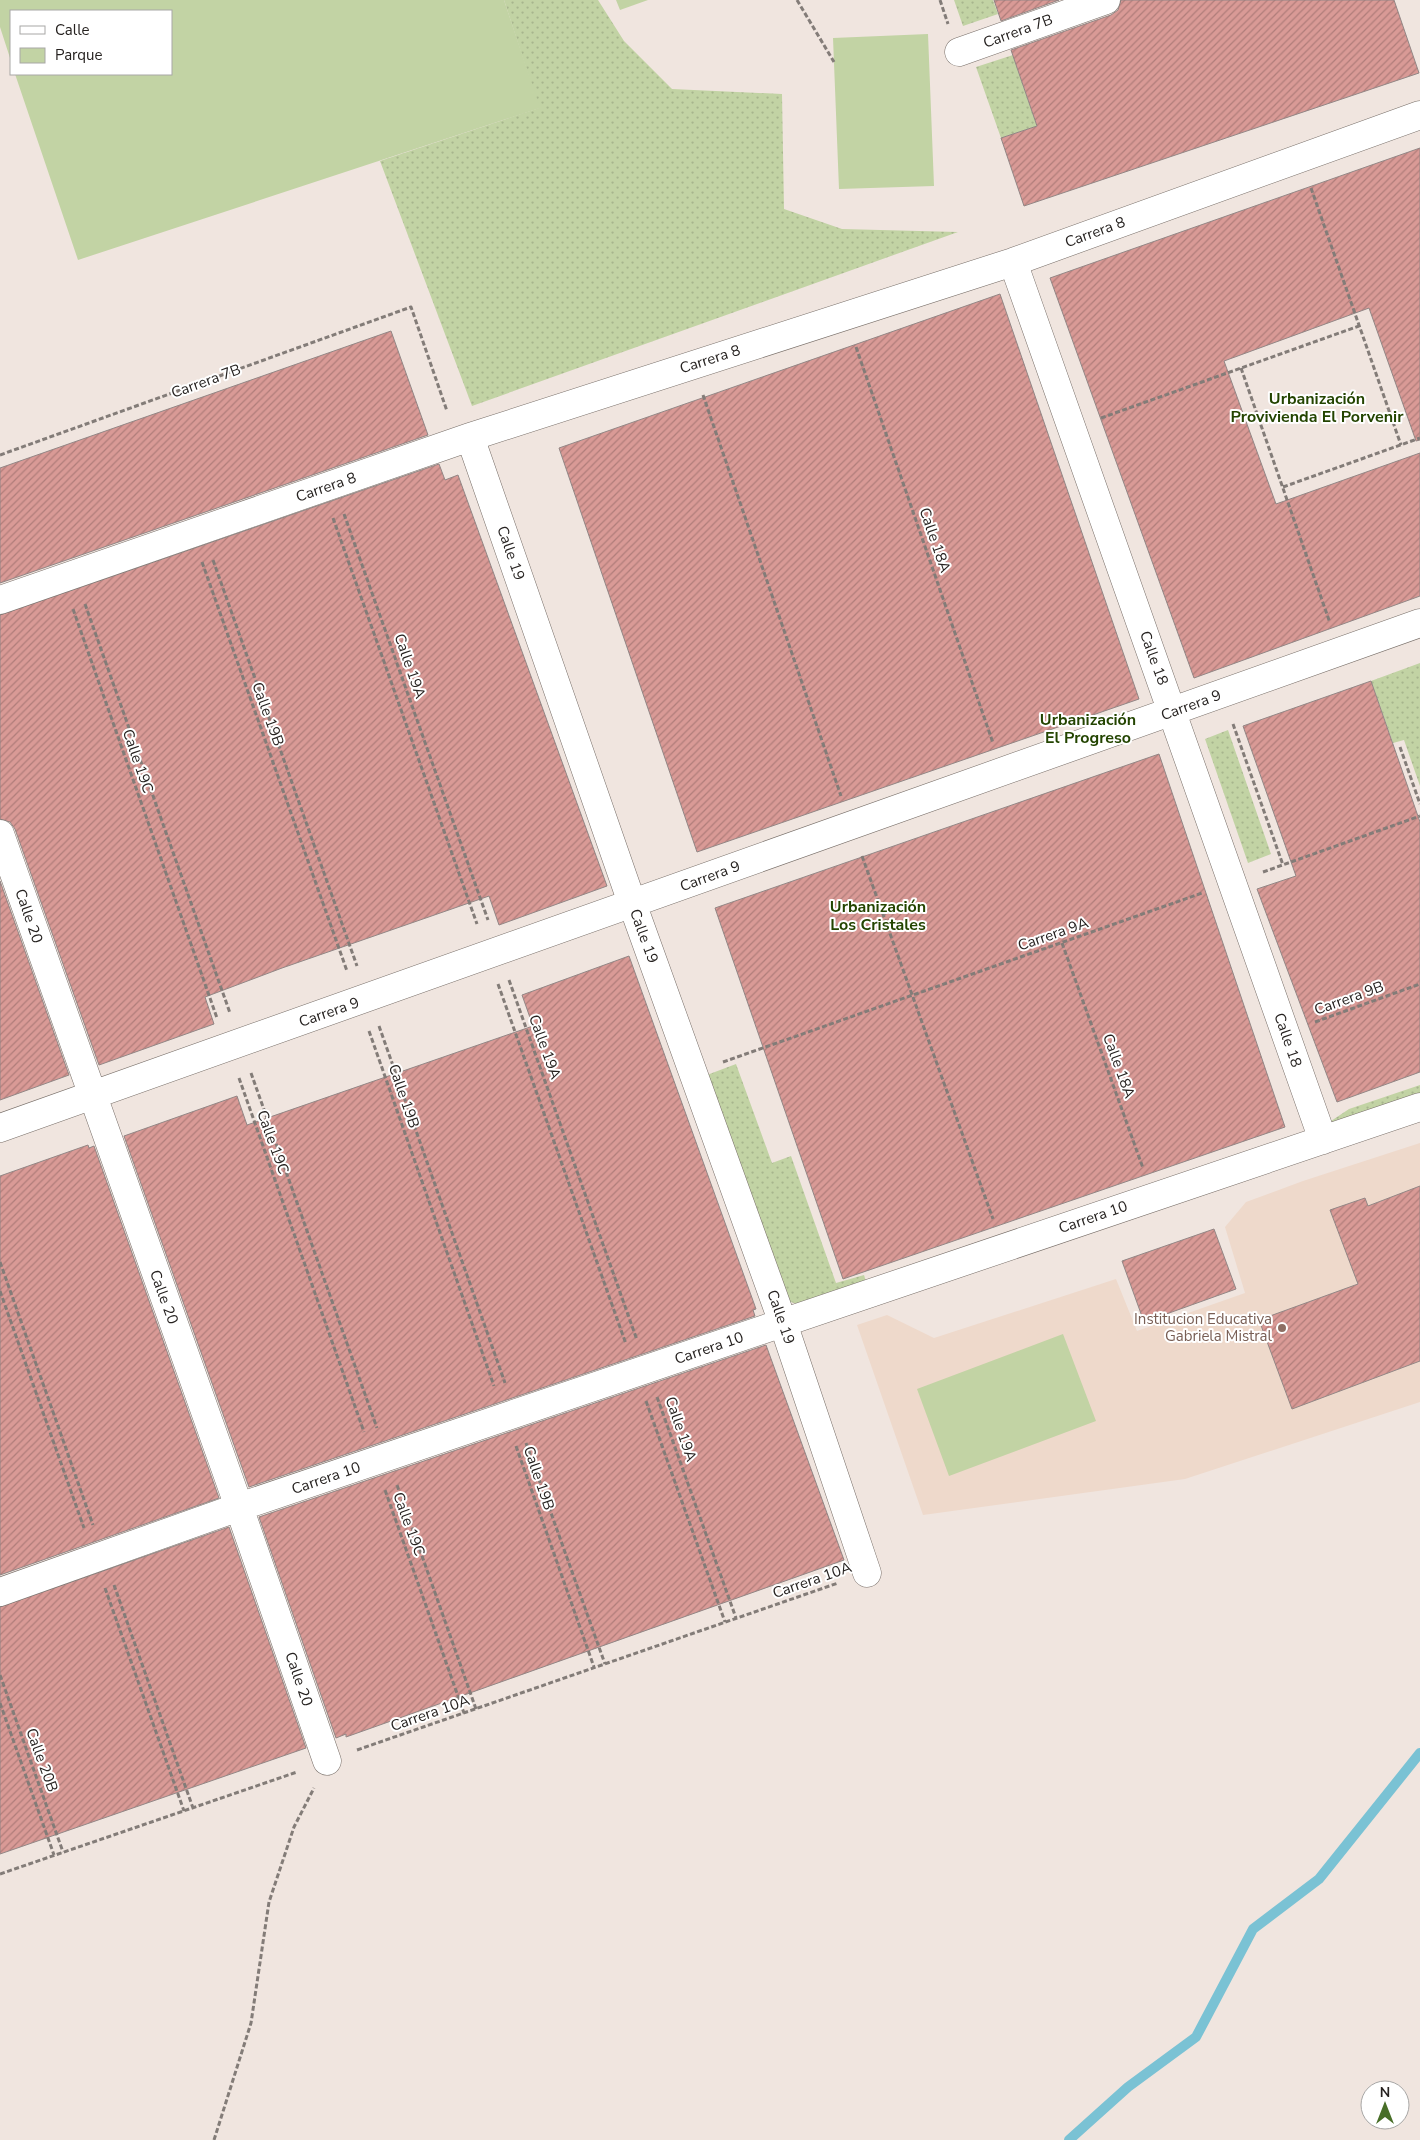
<svg xmlns="http://www.w3.org/2000/svg" width="1420" height="2140" viewBox="0 0 1420 2140" font-family="'Nunito Sans',sans-serif">
<style>
.education{fill:#eed9cb}
.grass{fill:url(#grass-dots)}
.park{fill:#c2d3a4}
.lines{fill:none;stroke-linecap:round;stroke-linejoin:round}
.stream{stroke:#7ac2d4;stroke-width:10}
.building{fill:url(#building-hatch);stroke:#928685}
.minor-casing{stroke:#776e68;stroke-width:29}
.path{stroke:#837c78;stroke-width:3;stroke-dasharray:5 2.5;stroke-linecap:butt}
.minor{stroke:#fff;stroke-width:28}
.education-dot{fill:#8d6e63;stroke:#fff;stroke-width:2}
.labels{text-anchor:middle;stroke-width:4;stroke-linejoin:round;paint-order:stroke}
.street-label{font-size:15px;fill:#262220;stroke:#fff}
.education-label{font-size:15px;fill:#785e54;stroke:#fff;text-anchor:end}
.neighbourhood-label{font-size:16px;font-weight:bold;fill:#234400;stroke:#fff}
</style>
<defs>
<pattern id="grass-dots" width="8" height="8" patternUnits="userSpaceOnUse" patternTransform="scale(1.25)"><rect width="8" height="8" fill="#c2d3a4"/><path d="M2 2h.1M6 6h.1" fill="none" stroke="#a7b58d" stroke-width="1.8" stroke-linecap="round"/></pattern>
<pattern id="building-hatch" width="6" height="6" patternUnits="userSpaceOnUse" patternTransform="scale(1.25)"><rect width="6" height="6" fill="#d99a96"/><path d="M-1 1l2-2M0 6l6-6M5 7l2-2" fill="none" stroke="#b07d7a"/></pattern>
</defs>
<rect width="100%" height="100%" fill="#f0e5df"/>
<!-- education -->
<path class="education" d="M1420,1143V1402L1185,1479L923,1515L857,1325L887,1315L934,1338L1116,1279L1137,1331L1245,1293L1225,1227L1246,1202L1303,1181Z"/>
<!-- grass -->
<path class="grass" d="M504,0H598L624,41L672,89L782,94L784,209L842,229L958,232L472,406L380,161L539,108Z
M954,0H993L998,14L963,26Z
M1013,55L1037,126L1001,138L976,67Z
M1420,663V786L1404,740L1393,743L1371,681Z
M1228,730L1271,854L1248,863L1205,739Z
M736,1064L772,1163L791,1156L836,1283L864,1275L867,1285L800,1305L779,1298L699,1078Z
M1420,1085V1098L1337,1126L1331,1121L1349,1109Z"/>
<!-- park -->
<path class="park" d="M0,0H504L540,108L78,260L15,74H171V11H11V61L0,27Z
M616,0H648L620,10Z
M928,34L934,186L839,189L833,38Z
M1063,1334L1096,1421L949,1476L917,1389Z"/>
<g class="lines">
<!-- stream -->
<path class="stream" d="M1069,2140L1128,2087L1196,2037L1253,1929L1319,1879L1420,1753"/>
</g>
<!-- building -->
<path class="building" d="M994,0H1059L1001,21Z
M1121,0H1394L1419,73L1024,206L1001,138L1037,126L1011,50L1111,15L1118,10Z
M1420,148V440L1416,441L1369,308L1224,361L1276,504L1420,453V596L1194,678L1050,278Z
M1000,294L1139,699L697,852L559,448Z
M391,331L428,435L0,583V468Z
M439,464L445,480L458,475L607,886L499,925L489,896L282,968L205,997L214,1024L99,1065L15,829L10,822L0,819V615Z
M1371,681L1420,822V1072L1337,1102L1257,889L1296,876L1243,726Z
M1159,754L1285,1127L843,1279L715,908Z
M0,881L69,1075L0,1100Z
M629,956L756,1309L753,1310L755,1316L249,1487L124,1136L237,1096L247,1125L533,1026L522,995Z
M88,1145L89,1148L94,1146L219,1498L0,1575V1176Z
M1420,1186V1361L1292,1409L1259,1320L1358,1284L1330,1210L1365,1198L1368,1206Z
M1214,1229L1236,1289L1144,1322L1122,1261Z
M766,1345L844,1560L346,1737V1734L336,1738L259,1517Z
M229,1527L306,1748L0,1854V1607Z"/>
<g class="lines">
<defs>
<path id="minor" d="M959,52L1106,0
M1013,262L1323,1140
M470,437L632,903L783,1323L867,1573
M0,600L470,437L1013,262L1420,115
M0,834L239,1507L327,1761
M0,1128L1420,623
M0,1592L239,1507L1420,1107"/>
</defs>
<!-- minor casing -->
<use href="#minor" class="minor-casing"/>
<!-- path -->
<path class="path" d="M797,0L834,62
M940,0L948,24
M1311,188L1401,445
M856,347L993,743
M1241,368L1330,623
M703,395L841,796
M1101,418L1359,326
M0,455L411,307L447,411
M1283,487L1420,438
M344,514L488,920
M333,518L477,924
M213,560L357,966
M202,562L347,971
M85,604L230,1013
M73,609L217,1018
M1233,724L1283,865
M1400,747L1420,804
M862,856L993,1219
M1263,872L1420,816
M1062,943L1143,1168
M509,980L637,1340
M498,984L626,1344
M1315,1022L1420,984
M379,1026L505,1383
M369,1031L494,1386
M723,1062L1202,893
M251,1073L377,1428
M239,1078L364,1432
M0,1262L93,1525
M0,1291L84,1528
M657,1397L736,1618
M646,1401L725,1622
M526,1443L605,1664
M516,1446L594,1667
M397,1485L476,1709
M385,1490L464,1713
M114,1585L193,1808
M105,1588L184,1811
M0,1675L63,1852
M0,1703L54,1855
M357,1750L838,1583
M0,1874L297,1772
M214,2140L251,2023L269,1902L294,1827L314,1788"/>
<!-- minor -->
<use href="#minor" class="minor"/>
</g>
<!-- markers -->
<circle class="education-dot" cx="1282" cy="1328" r="5"/>
<g class="labels">
<!-- street labels -->
<g class="street-label">
<text transform="translate(1018 31) rotate(-20)" y="5">Carrera 7B</text>
<text transform="translate(1095 232) rotate(-20)" y="5">Carrera 8</text>
<text transform="translate(710 359) rotate(-18)" y="5">Carrera 8</text>
<text transform="translate(206 381) rotate(-20)" y="5">Carrera 7B</text>
<text transform="translate(326 487) rotate(-19)" y="5">Carrera 8</text>
<text transform="translate(935 540) rotate(71)" y="5">Calle 18A</text>
<text transform="translate(511 553) rotate(71)" y="5">Calle 19</text>
<text transform="translate(1154 658) rotate(70)" y="5">Calle 18</text>
<text transform="translate(410 666) rotate(71)" y="5">Calle 19A</text>
<text transform="translate(1191 705) rotate(-20)" y="5">Carrera 9</text>
<text transform="translate(268 714) rotate(70)" y="5">Calle 19B</text>
<text transform="translate(138 761) rotate(71)" y="5">Calle 19C</text>
<text transform="translate(710 876) rotate(-20)" y="5">Carrera 9</text>
<text transform="translate(29 916) rotate(71)" y="5">Calle 20</text>
<text transform="translate(1053 934) rotate(-19)" y="5">Carrera 9A</text>
<text transform="translate(644 936) rotate(70)" y="5">Calle 19</text>
<text transform="translate(1349 998) rotate(-20)" y="5">Carrera 9B</text>
<text transform="translate(329 1012) rotate(-19)" y="5">Carrera 9</text>
<text transform="translate(1288 1040) rotate(71)" y="5">Calle 18</text>
<text transform="translate(545 1047) rotate(70)" y="5">Calle 19A</text>
<text transform="translate(1119 1066) rotate(70)" y="5">Calle 18A</text>
<text transform="translate(404 1096) rotate(71)" y="5">Calle 19B</text>
<text transform="translate(273 1142) rotate(70)" y="5">Calle 19C</text>
<text transform="translate(1093 1217) rotate(-19)" y="5">Carrera 10</text>
<text transform="translate(164 1297) rotate(70)" y="5">Calle 20</text>
<text transform="translate(781 1317) rotate(71)" y="5">Calle 19</text>
<text transform="translate(709 1348) rotate(-19)" y="5">Carrera 10</text>
<text transform="translate(681 1429) rotate(71)" y="5">Calle 19A</text>
<text transform="translate(326 1478) rotate(-19)" y="5">Carrera 10</text>
<text transform="translate(539 1478) rotate(71)" y="5">Calle 19B</text>
<text transform="translate(409 1524) rotate(70)" y="5">Calle 19C</text>
<text transform="translate(812 1580) rotate(-19)" y="5">Carrera 10A</text>
<text transform="translate(299 1679) rotate(71)" y="5">Calle 20</text>
<text transform="translate(430 1713) rotate(-19)" y="5">Carrera 10A</text>
<text transform="translate(42 1760) rotate(70)" y="5">Calle 20B</text>
</g>
<!-- education labels -->
<g class="education-label">
<text x="1272" y="1324">Institucion Educativa<tspan x="1272" dy="17">Gabriela Mistral</tspan></text>
</g>
<!-- neighbourhood labels -->
<g class="neighbourhood-label">
<text x="1317" y="404">Urbanización<tspan x="1317" dy="18">Provivienda El Porvenir</tspan></text>
<text x="1088" y="725">Urbanización<tspan x="1088" dy="18">El Progreso</tspan></text>
<text x="878" y="912">Urbanización<tspan x="878" dy="18">Los Cristales</tspan></text>
</g>
</g>
<!-- legend -->
<rect x="10" y="10" width="162" height="65" fill="#ffffff" stroke="#a8a7a6"/>
<rect x="20" y="26" width="25" height="8" fill="#ffffff" stroke="#a8a7a6"/>
<text x="55" y="35" font-size="15" fill="#262220">Calle</text>
<rect x="20" y="48" width="25" height="15" fill="#c2d3a4" stroke="#a8a7a6"/>
<text x="55" y="60" font-size="15" fill="#262220">Parque</text>
<!-- north arrow -->
<g transform="translate(1385 2105)"><circle r="24" fill="#ffffff" stroke="#a8a7a6"/>
<path d="M0-4L9 19L0 12L-9 19Z" fill="#486e28"/>
<text y="-8" font-size="14" font-weight="bold" text-anchor="middle" fill="#262220">N</text>
</g>
</svg>
